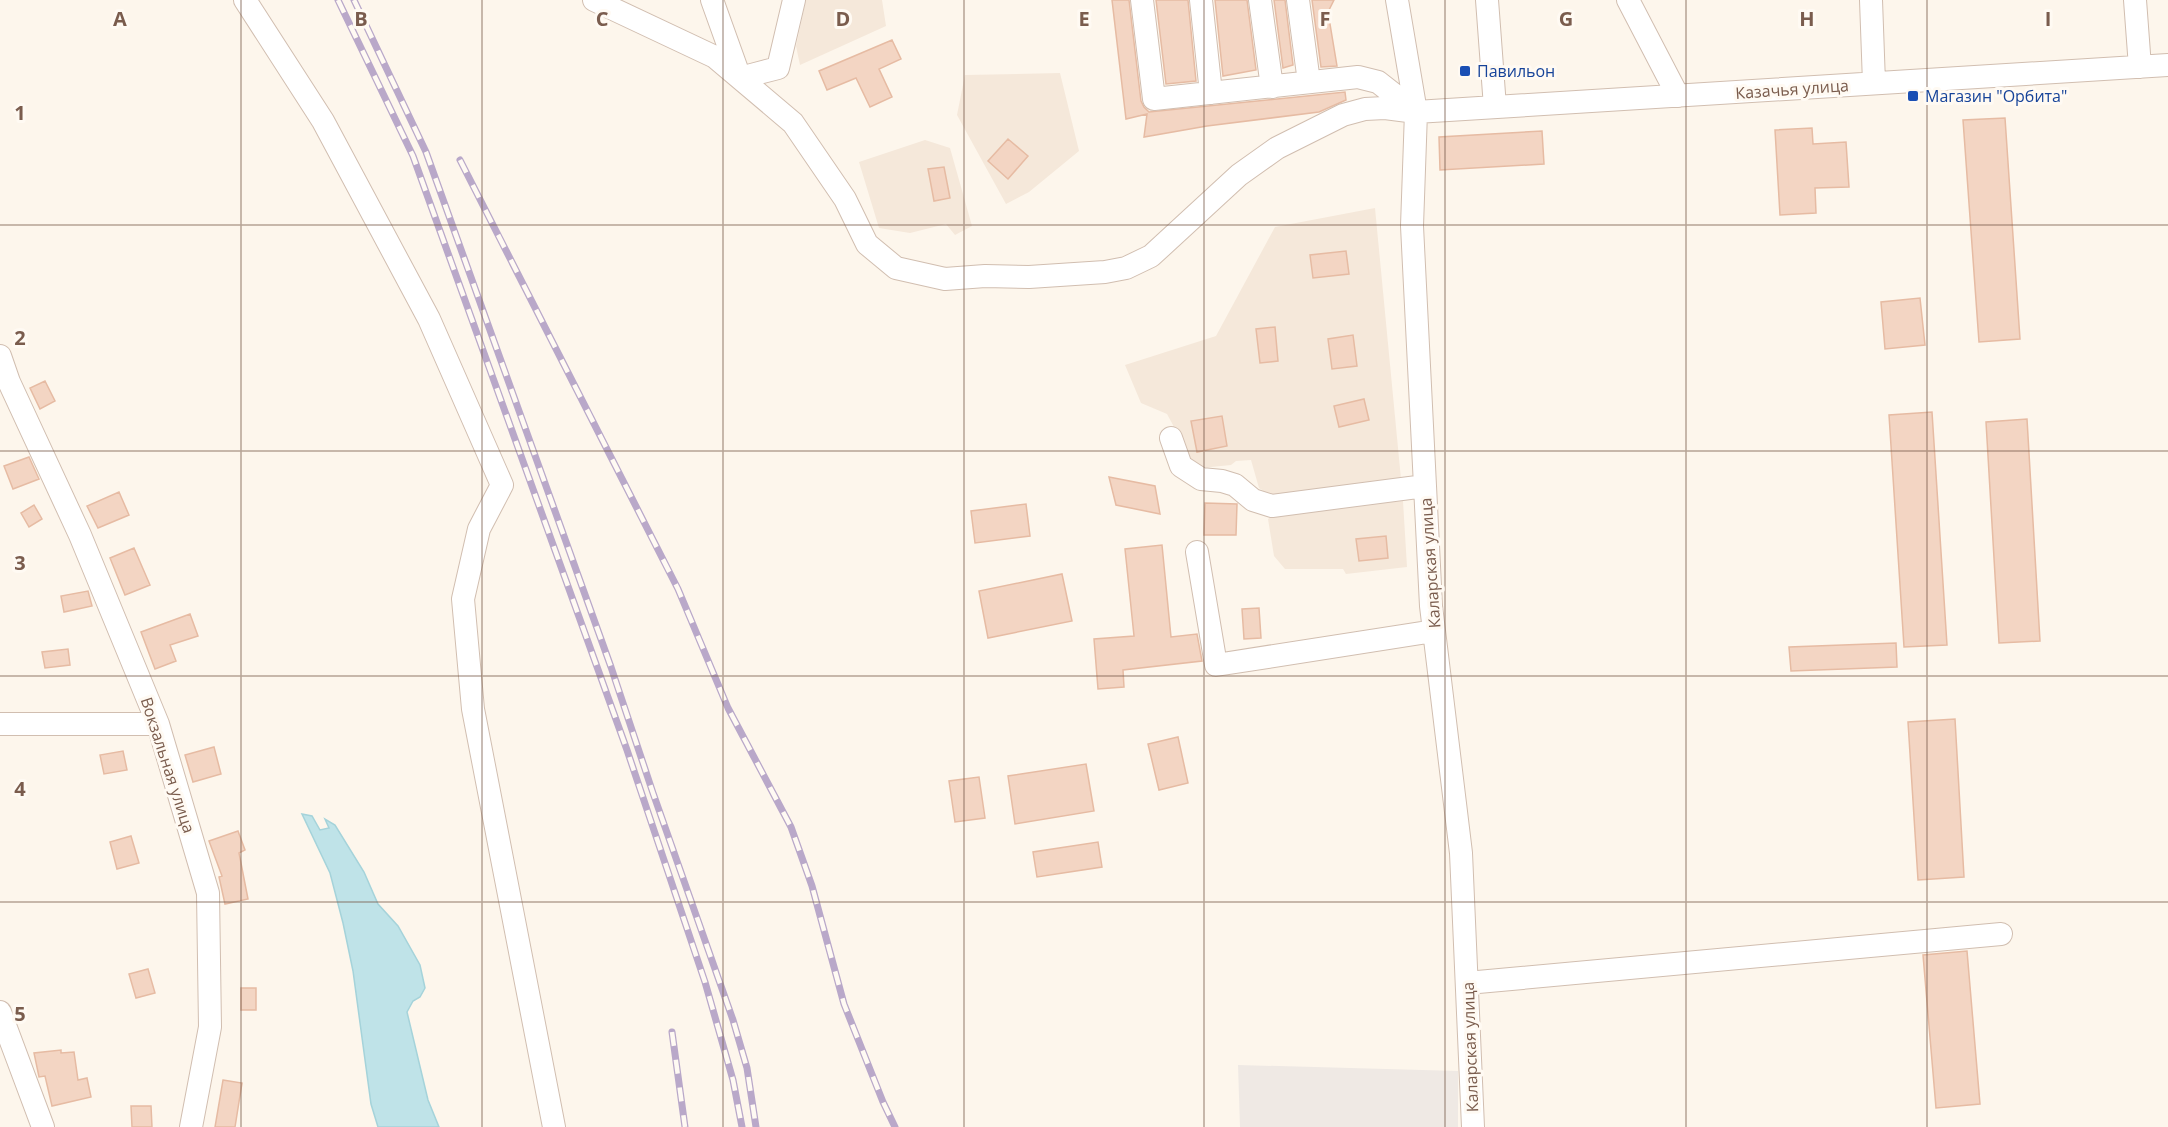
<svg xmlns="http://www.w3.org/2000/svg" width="2168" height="1127" viewBox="0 0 2168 1127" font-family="'Open Sans',sans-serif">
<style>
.residential{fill:#f5e8da}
.industrial{fill:#efe9e4}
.water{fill:#bfe3e8;stroke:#a5d3da;stroke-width:1.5}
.building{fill:#f3d5c3;stroke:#e6bba3;stroke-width:1.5}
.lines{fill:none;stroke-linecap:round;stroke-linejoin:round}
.minor-casing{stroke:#d1beb0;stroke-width:24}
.minor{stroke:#fff;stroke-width:22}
.rail-casing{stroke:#b9a8c9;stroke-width:7}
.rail{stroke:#fffaf3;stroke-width:4.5;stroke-dasharray:14;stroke-linecap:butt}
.grid{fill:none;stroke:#7a5c4d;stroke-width:1.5;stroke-opacity:0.55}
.transit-dot{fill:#1a4fb4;stroke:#fffaf3;stroke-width:2}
.labels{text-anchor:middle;stroke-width:6;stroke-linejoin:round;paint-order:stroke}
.transit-label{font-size:16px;fill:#164399;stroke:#fffaf3;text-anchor:start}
.street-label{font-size:16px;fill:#7a5c4d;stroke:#fffaf3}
.grid-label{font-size:20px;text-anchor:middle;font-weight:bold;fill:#7a5c4d;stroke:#fffaf3;stroke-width:6;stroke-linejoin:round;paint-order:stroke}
</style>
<rect width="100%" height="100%" fill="#fdf6ec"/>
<!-- residential -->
<path class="residential" d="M806,0H882L886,26L800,65L796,46Z
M1060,73L1079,151L1029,192L1006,204L957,115L965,75Z
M925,140L950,148L972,226L955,235L946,224L910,233L879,228L859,162Z
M1375,208L1401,479L1276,499L1259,488L1251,460L1236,461L1231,465L1201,468L1194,464L1167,414L1141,403L1125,365L1216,336L1275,227Z
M1403,501L1407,567L1346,574L1343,569H1285L1274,556L1268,519L1277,512Z"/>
<!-- industrial -->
<path class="industrial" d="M1238,1065L1458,1071V1127H1240Z"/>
<!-- water -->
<path class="water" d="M302,814L312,816L320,830L329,828L325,819L335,825L364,872L378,904L398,926L420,965L425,988L420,997L413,1001L407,1012L428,1100L439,1127H378L371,1104L353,971L343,923L330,873Z"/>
<!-- building -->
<path class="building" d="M1112,0H1129L1141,101L1144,107L1149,112L1345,92L1346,100L1319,112L1207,126L1144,137L1147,114L1126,119Z
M1156,0H1188L1196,81L1166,84Z
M1215,0H1247L1256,70L1223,76Z
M1274,0H1285L1293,65L1283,68Z
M1312,0H1334L1328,12L1337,66L1321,67Z
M892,40L901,59L879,69L892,97L870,107L856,78L827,90L819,71Z
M2005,118L2020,339L1979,342L1963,120Z
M1812,128L1813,144L1846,142L1849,187L1815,188L1816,213L1780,215L1775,130Z
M1542,131L1544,164L1440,170L1439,137Z
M1008,139L1028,156L1008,179L988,161Z
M944,167L950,198L934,201L928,169Z
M1346,251L1349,274L1313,278L1310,255Z
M1920,298L1925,345L1885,349L1881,302Z
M1275,327L1278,361L1260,363L1256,329Z
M1353,335L1357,366L1332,369L1328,339Z
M45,381L55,401L40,409L30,388Z
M1364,399L1369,420L1339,427L1334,406Z
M1932,412L1947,645L1904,647L1889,415Z
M1222,416L1227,446L1197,452L1191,421Z
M2027,419L2040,641L1999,643L1986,422Z
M29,457L39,479L13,489L4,466Z
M1109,477L1155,486L1160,514L1116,505Z
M119,492L129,515L98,528L87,506Z
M1205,503L1237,504L1236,535H1204Z
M1026,504L1030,536L975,543L971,511Z
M34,505L42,519L29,527L21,513Z
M1386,536L1388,558L1359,561L1356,539Z
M1162,545L1171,637L1197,634L1202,661L1123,670L1124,687L1098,689L1094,639L1134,636L1125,549Z
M134,548L150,585L125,595L110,558Z
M1062,574L1072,621L988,638L979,591Z
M88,591L92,606L64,612L61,596Z
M1259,608L1261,638L1244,639L1242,609Z
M190,614L198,636L170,645L176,661L155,669L141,632Z
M1896,643L1897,667L1791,671L1789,647Z
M68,649L70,665L45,668L42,652Z
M1955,719L1964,877L1918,880L1908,722Z
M1178,737L1188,783L1159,790L1148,744Z
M214,747L221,774L193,782L185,755Z
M123,751L127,770L104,774L100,755Z
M1086,764L1094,811L1015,824L1008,776Z
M979,777L985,818L955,822L949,781Z
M238,831L245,850L239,853L248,899L225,904L219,877L222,876L209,841Z
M131,836L139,863L117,869L110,842Z
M1098,842L1102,867L1037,877L1033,852Z
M1967,951L1980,1104L1936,1108L1923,955Z
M148,969L155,993L136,998L129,974Z
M241,988H256V1010H241Z
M61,1050V1053L74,1052L78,1080L87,1078L91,1097L52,1106L45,1076L39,1077L34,1053Z
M223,1080L242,1083L235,1127H215Z
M131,1106H151L152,1127H132Z"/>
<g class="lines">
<defs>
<path id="minor" d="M245,0L323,121L429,319L502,485L479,529L463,599L473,709L554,1127
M594,0L715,57L793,123L845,199L867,244L896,268L945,279L985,276L1029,277L1105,272L1126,268L1151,256L1239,175L1277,148L1343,115L1365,109L1385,108L1416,112L2168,65
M712,0L740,78L778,68L794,0
M1142,0L1154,99L1358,77L1378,82L1415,111
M1201,0L1211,93
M1260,0L1272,87
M1298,0L1309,82
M1397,0L1416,112L1412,226L1431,606L1461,853L1473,1127
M1487,0L1495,107
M1628,0L1678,96
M1871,0L1874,83
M2135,0L2140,67
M0,356L9,382L80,535L158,724L208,893L210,1027L191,1127
M1171,438L1181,466L1201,479L1222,481L1235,485L1253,500L1272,506L1425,486
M1197,552L1216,665L1434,631
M0,724H158
M1467,983L2001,934
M0,1012L43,1127"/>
</defs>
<!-- minor casing -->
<use href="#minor" class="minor-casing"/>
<!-- minor -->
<use href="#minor" class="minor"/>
<defs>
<path id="rail" d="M338,0L413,156L627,750L705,982L733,1080L742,1127
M354,0L426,152L611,667L653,793L733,1020L747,1068L756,1127
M460,160L678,589L728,708L791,827L812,886L844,1004L883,1102L895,1127
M672,1032L685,1127"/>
</defs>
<!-- rail casing -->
<use href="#rail" class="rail-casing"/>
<!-- rail -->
<use href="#rail" class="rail"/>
</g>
<!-- grid -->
<path class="grid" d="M241,0V1127M482,0V1127M723,0V1127M964,0V1127M1204,0V1127M1445,0V1127M1686,0V1127M1927,0V1127M0,225H2168M0,451H2168M0,676H2168M0,902H2168"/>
<!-- markers -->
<g class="transit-dot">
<rect x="1459" y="65" width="12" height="12" rx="3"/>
<rect x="1907" y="90" width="12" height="12" rx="3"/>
</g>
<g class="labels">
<!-- transit labels -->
<g class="transit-label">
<text x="1477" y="77">Павильон</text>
<text x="1925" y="102">Магазин "Орбита"</text>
</g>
<!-- street labels -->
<g class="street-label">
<text transform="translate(1792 89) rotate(-4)" y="6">Казачья улица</text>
<text transform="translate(1430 563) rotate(-94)" y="6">Каларская улица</text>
<text transform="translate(168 765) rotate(72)" y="6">Вокзальная улица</text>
<text transform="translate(1470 1047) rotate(-92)" y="6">Каларская улица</text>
</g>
</g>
<g class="grid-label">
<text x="120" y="26">A</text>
<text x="361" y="26">B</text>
<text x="602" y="26">C</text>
<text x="843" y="26">D</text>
<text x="1084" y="26">E</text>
<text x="1325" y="26">F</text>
<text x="1566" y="26">G</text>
<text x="1807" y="26">H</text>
<text x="2048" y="26">I</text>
<text x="20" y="120">1</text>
<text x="20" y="345">2</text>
<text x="20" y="570">3</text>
<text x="20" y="796">4</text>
<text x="20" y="1021">5</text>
</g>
</svg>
